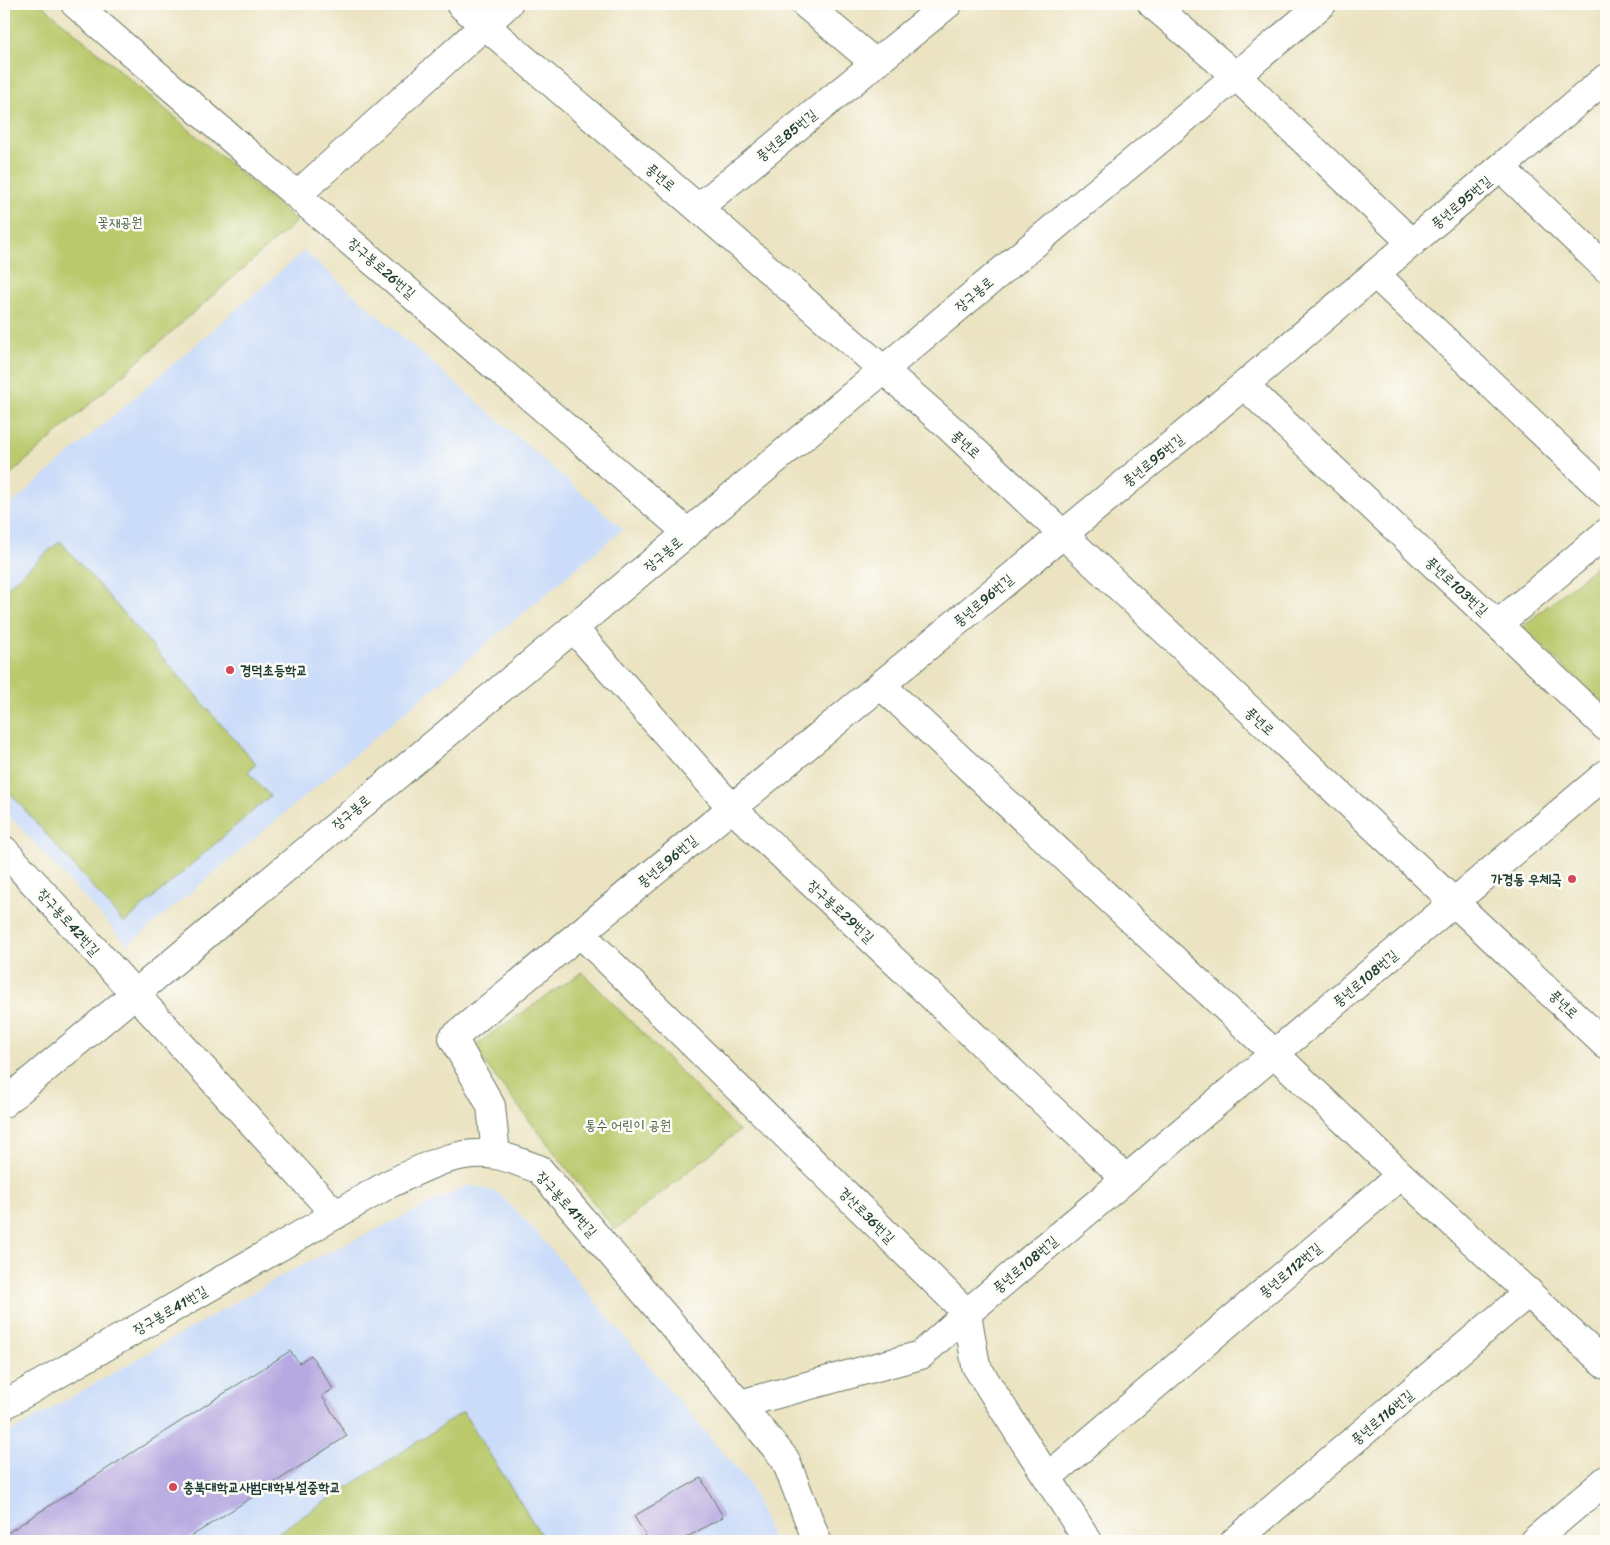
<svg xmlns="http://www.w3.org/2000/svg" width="1610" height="1545" viewBox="0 0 1610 1545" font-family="Sriracha,'Poor Story',sans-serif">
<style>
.built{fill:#cadcf9}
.green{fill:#b9c96c;stroke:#6c8350}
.building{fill:#b6a8e0}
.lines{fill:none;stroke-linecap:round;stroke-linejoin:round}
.minor-casing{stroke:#667765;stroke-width:30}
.tertiary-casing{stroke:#667765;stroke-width:30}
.minor{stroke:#fff;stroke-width:28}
.tertiary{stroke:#fff;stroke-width:28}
.poi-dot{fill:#d1495b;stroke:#fdfcf7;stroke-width:2}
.labels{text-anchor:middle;stroke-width:5;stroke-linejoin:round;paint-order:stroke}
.street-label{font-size:14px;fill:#1f3d34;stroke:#fdfcf7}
.park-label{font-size:14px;fill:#466042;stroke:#fdfcf7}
.poi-label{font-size:14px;font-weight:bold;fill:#1f3d34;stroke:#fdfcf7;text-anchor:start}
</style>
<rect width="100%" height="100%" fill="#fdfcf7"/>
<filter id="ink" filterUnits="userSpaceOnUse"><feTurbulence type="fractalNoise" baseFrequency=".02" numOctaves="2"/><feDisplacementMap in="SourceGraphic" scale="10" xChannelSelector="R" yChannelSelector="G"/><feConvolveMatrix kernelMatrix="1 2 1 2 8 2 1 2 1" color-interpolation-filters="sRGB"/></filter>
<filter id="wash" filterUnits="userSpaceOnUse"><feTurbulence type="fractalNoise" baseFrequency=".0096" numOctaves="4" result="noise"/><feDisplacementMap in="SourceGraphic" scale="20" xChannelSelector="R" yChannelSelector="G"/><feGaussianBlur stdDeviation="1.12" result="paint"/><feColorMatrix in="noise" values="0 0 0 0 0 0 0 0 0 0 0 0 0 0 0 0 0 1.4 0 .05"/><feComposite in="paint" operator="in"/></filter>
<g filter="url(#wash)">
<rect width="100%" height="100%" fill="#ebe3c1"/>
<!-- built -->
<path class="built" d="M304,251L623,529L128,945L4,810V510Z
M469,1185L497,1192L532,1227L750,1485L773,1541H4V1436L290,1271Z"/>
<!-- green -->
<path class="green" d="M4,4H41L297,221L4,480Z
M60,541L256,764L248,772L270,796L124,923L4,786V590Z
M1606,558V708L1522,627Z
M582,972L739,1131L615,1230L472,1047Z
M463,1412L545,1541H265Z"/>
<g id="blocks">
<!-- building -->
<path class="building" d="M290,1351L299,1363L311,1355L333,1389L322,1396L347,1436L184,1541H4V1535Z
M701,1478L723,1517L680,1541H649L634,1516Z"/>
</g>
</g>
<g filter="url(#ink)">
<use href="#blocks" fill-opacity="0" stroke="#667765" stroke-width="1"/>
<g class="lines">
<defs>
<path id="minor" d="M75,4L688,533
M805,4L875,63
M1152,4L1236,76L1412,243
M1501,168L1606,268
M297,195L508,4
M698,208L948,4
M1375,274L1606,493
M1244,385L1606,727
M1498,624L1606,533
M573,628L732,808L1126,1179
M881,685L1275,1054L1401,1175L1606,1365
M4,850L336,1215
M580,933L967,1313L976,1366L1088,1541
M496,1155L491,1106L453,1038L1244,385L1606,78
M740,1404L921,1355L967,1313L1606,774
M4,1405L389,1184C421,1169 458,1148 495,1155C510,1157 525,1165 539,1169L721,1382L785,1459L817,1541
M1048,1477L1401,1175
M1235,1541L1529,1292
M1534,1541L1606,1480"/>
<path id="tertiary" d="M460,4L698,208L950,428L1606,1045
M4,1103L1322,4"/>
</defs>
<!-- minor casing -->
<use href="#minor" class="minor-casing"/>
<!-- tertiary casing -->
<use href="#tertiary" class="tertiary-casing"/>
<!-- minor -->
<use href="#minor" class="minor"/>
<!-- tertiary -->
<use href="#tertiary" class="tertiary"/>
</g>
</g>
<!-- markers -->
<g class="poi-dot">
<circle cx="230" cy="670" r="5"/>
<circle cx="1572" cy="879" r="5"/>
<circle cx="173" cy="1487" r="5"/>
</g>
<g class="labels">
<!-- street labels -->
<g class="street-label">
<text transform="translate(786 135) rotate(-39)" y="5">풍년로85번길</text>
<text transform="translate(661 177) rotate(41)" y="5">풍년로</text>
<text transform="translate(1461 202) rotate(-40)" y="5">풍년로95번길</text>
<text transform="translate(382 268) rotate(41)" y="5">장구봉로26번길</text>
<text transform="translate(974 294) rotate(-40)" y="5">장구봉로</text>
<text transform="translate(966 444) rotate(43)" y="5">풍년로</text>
<text transform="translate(1153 460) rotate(-39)" y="5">풍년로95번길</text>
<text transform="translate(663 554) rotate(-40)" y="5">장구봉로</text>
<text transform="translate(1457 586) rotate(43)" y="5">풍년로103번길</text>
<text transform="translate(983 600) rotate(-40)" y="5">풍년로96번길</text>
<text transform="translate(1260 721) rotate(43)" y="5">풍년로</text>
<text transform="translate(351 812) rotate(-40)" y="5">장구봉로</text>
<text transform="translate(667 861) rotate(-40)" y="5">풍년로96번길</text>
<text transform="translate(841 911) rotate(43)" y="5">장구봉로29번길</text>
<text transform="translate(69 922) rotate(48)" y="5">장구봉로42번길</text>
<text transform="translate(1365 978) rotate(-40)" y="5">풍년로108번길</text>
<text transform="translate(1564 1004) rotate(44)" y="5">풍년로</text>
<text transform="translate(567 1204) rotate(48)" y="5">장구봉로41번길</text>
<text transform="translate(867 1215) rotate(45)" y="5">경산로36번길</text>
<text transform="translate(1025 1264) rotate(-40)" y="5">풍년로108번길</text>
<text transform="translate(1290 1270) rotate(-40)" y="5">풍년로112번길</text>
<text transform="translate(170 1310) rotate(-30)" y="5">장구봉로41번길</text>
<text transform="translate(1382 1417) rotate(-40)" y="5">풍년로116번길</text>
</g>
<!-- park labels -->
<g class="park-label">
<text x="120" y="227">꽃재공원</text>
<text x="628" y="1130">통수 어린이 공원</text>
</g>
<!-- poi labels -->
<g class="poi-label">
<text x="240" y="675">경덕초등학교</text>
<text x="1562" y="884" text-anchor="end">가경동 우체국</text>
<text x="183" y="1492">충북대학교사범대학부설중학교</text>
</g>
</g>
<!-- margin -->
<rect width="1610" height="1545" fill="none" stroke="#fdfcf7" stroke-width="20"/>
</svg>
